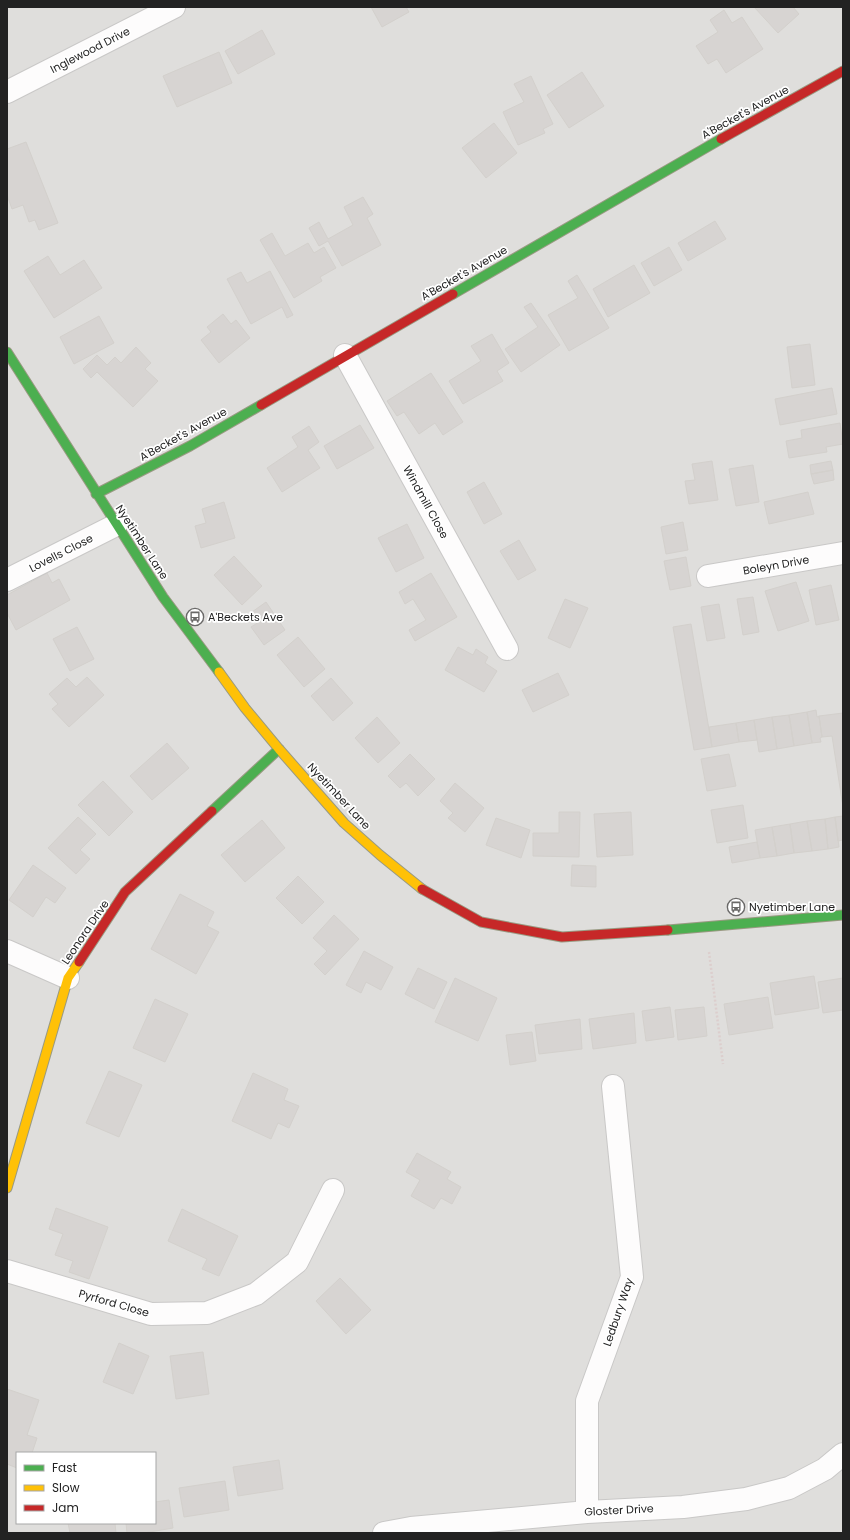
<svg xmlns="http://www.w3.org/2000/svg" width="850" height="1540" viewBox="0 0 850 1540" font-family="Poppins,sans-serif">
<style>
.residential{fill:#dfdedc;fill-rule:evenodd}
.building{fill:#d7d4d2;stroke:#d3d0cc}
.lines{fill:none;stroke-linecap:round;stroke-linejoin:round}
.street-casing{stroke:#c9c8c7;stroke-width:24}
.fast-casing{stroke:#999a82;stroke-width:11}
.slow-casing{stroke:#999a82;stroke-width:11}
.jam-casing{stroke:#999a82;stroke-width:11}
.path{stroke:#dccecd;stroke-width:2.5;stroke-dasharray:2 2;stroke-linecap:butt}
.street{stroke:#fdfcfc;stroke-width:22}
.fast{stroke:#4caf50;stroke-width:9}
.slow{stroke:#ffc107;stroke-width:9}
.jam{stroke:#c62828;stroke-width:9}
.labels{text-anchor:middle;stroke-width:3.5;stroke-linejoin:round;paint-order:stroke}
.street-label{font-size:11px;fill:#222;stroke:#fff}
.poi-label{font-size:11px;fill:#222;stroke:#fff;text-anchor:start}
</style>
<rect width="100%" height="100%" fill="#f0eeeb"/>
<!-- residential -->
<path class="residential" d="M7,7H843V1533H7ZM17,1453H155V1523H17Z"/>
<!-- building -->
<path class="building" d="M371,7H406L409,12L382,27Z
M754,7H793L799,14L778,33Z
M724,10L732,23L742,17L763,49L726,73L717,59L708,64L696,46L718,32L710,20Z
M262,30L275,54L238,74L225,51Z
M219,52L232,83L177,107L163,76Z
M582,72L604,106L569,128L547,95Z
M531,76L553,124L543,129L545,133L518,145L503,112L524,102L514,84Z
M494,123L517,153L486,178L462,148Z
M26,142L58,223L39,230L35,220L29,222L23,205L12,209L7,195V149Z
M363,197L373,214L367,218L381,245L342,266L328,241L319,246L309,228L319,222L328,239L353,225L344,207Z
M715,221L726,239L688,261L678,243Z
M272,233L285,256L308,243L314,253L324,247L336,268L320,277L322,281L294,298L260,240Z
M669,247L682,270L654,286L641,263Z
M48,256L60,275L84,260L102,288L54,318L24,271Z
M634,265L650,293L608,317L593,289Z
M270,271L293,315L287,318L282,307L251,324L227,279L241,272L247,283Z
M577,275L609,328L569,351L548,315L578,298L568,281Z
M531,303L560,345L521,372L505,349L538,327L524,307Z
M223,314L231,324L236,320L250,338L219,363L201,340L211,332L207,327Z
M99,316L114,343L74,364L60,337Z
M492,334L509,363L497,371L503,381L463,404L449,381L481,361L471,346Z
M810,344L815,385L792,388L787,347Z
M136,347L151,363L145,369L158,381L133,407L97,372L91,378L83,369L97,355L107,365L115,357L121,363Z
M431,373L463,422L443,435L435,423L419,434L404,412L397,416L387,401Z
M832,388L837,414L780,425L775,399Z
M840,423L843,444L826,447L827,452L789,458L786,441L802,438L801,430Z
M360,425L374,448L337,469L324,446Z
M309,426L319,442L308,450L320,468L282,492L267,468L298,447L292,437Z
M712,461L718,500L689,504L685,481L695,480L692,464Z
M831,461L833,470L811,474L810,465Z
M753,465L759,502L736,506L729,469Z
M833,470L834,480L814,484L811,474Z
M484,482L502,514L484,524L467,492Z
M808,492L814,514L769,524L764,502Z
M224,502L235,538L201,548L195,526L206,523L202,509Z
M683,522L688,550L666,554L661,527Z
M407,524L424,558L396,572L378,538Z
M519,540L536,570L518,580L500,551Z
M234,556L262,586L242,605L214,575Z
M686,557L691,586L670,590L664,561Z
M47,573L52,583L59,579L70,600L16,630L7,613V595Z
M431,573L457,617L415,641L409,630L426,620L413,599L405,604L399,592Z
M796,582L809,621L778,631L765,591Z
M831,585L839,620L816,625L809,590Z
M753,597L759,632L743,635L737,599Z
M565,599L588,608L570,648L548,638Z
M266,602L285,630L264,645L251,627L259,622L252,612Z
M719,604L725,638L707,641L701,607Z
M691,624L712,747L694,750L673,627Z
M77,627L94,659L70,671L53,639Z
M298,637L325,669L304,687L277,655Z
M458,647L473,655L476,649L488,657L485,663L497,671L484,692L445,670Z
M558,673L569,695L533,712L522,690Z
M87,677L104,695L69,727L52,709L58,704L49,694L67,678L76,687Z
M331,678L353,703L333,721L311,696Z
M816,710L817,717L819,716L822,737L820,738L821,742L812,743L807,712Z
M807,712L812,743L794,746L789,715Z
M843,713V807L832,736L822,737L819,716Z
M789,715L794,746L777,749L772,717Z
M377,717L400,743L378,763L355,738Z
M772,717L777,749L759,752L754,720Z
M754,720L757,740L739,742L736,723Z
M736,723L739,742L712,747L709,727Z
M167,743L189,768L152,800L130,776Z
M410,754L435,779L418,796L406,783L400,788L388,776Z
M729,754L736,786L707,791L701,759Z
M103,781L133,812L109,836L78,805Z
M455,783L484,808L465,832L448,818L453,813L440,801Z
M743,805L748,838L717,843L711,810Z
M559,812H580L579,857L533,856V833H559Z
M631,812L633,855L597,857L594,814Z
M843,816V840L838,841L835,817Z
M78,817L96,834L80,850L90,859L76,874L48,848Z
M835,817L839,847L828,849L825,819Z
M496,818L530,830L521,858L486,845Z
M825,819L828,849L812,851L807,821Z
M262,820L285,848L245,882L221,855Z
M807,821L812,851L794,853L790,824Z
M790,824L794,853L777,856L772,827Z
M772,827L777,856L760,858L755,830Z
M757,842L760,858L732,863L729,847Z
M33,865L66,888L55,903L46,897L33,917L9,900Z
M572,865L596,866V887L571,886Z
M298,876L324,902L302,924L276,898Z
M180,894L214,912L207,926L219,932L196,974L151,949Z
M334,915L359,939L325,975L314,964L327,951L313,938Z
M364,951L393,967L381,990L366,982L361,993L346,985Z
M418,968L447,982L434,1009L405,994Z
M814,976L819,1008L775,1015L770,983Z
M455,978L497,998L478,1041L435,1022Z
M843,978V1010L823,1013L818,982Z
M768,997L773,1028L729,1035L724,1004Z
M155,999L188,1014L165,1062L133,1048Z
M670,1007L674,1037L646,1041L642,1011Z
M704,1007L707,1036L678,1040L675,1010Z
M634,1013L636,1043L593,1049L589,1019Z
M580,1019L582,1049L539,1054L535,1025Z
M532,1032L536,1061L510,1065L506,1035Z
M109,1071L142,1085L119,1137L86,1123Z
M253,1073L288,1089L284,1100L299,1106L289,1128L278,1123L271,1139L232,1121Z
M417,1153L451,1172L447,1179L461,1187L452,1204L441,1198L434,1209L411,1196L420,1180L406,1172Z
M56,1208L108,1227L89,1279L69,1272L73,1261L55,1255L63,1234L49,1229Z
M182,1209L238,1236L219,1276L202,1269L207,1259L168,1241Z
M340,1278L371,1310L346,1334L316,1301Z
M119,1343L149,1356L133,1394L103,1382Z
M203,1352L209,1394L176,1399L170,1356Z
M7,1389L39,1400L27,1435L37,1438L32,1453H17V1468L7,1464Z
M279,1460L283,1489L238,1496L233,1467Z
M225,1481L229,1510L184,1517L179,1488Z
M169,1500L173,1528L144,1533H127L126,1523H155V1502Z
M68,1523H115L116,1533H70Z"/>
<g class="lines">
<defs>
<path id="street" d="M7,92L174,7
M345,355L507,649
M708,576L843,553
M7,580L116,525
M7,951L68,978
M7,1271L151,1314L207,1313L256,1294L297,1262L333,1190
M587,1512V1401L632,1277L613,1086
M384,1533L411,1528L587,1512L683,1507L746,1499L789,1488L825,1469L843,1454"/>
<path id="fast" d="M453,294L721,139
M7,352L163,597L219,672
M96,494L190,446L261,405
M212,811L279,749
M668,930L843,915"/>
<path id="slow" d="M219,672L245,708L279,749L344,823L380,855L422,889
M7,1188L68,978L79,962"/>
<path id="jam" d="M721,139L843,71
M261,405L453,294
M422,889L481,922L562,937L668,930
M79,962L125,892L212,811"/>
</defs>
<!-- street casing -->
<use href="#street" class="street-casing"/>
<!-- fast casing -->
<use href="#fast" class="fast-casing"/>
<!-- slow casing -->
<use href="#slow" class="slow-casing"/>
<!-- jam casing -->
<use href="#jam" class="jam-casing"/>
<!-- path -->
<path class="path" d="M709,952L723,1064"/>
<!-- street -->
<use href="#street" class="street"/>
<!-- fast -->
<use href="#fast" class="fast"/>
<!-- slow -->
<use href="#slow" class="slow"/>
<!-- jam -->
<use href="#jam" class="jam"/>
</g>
<!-- icons -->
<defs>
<symbol id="bus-ring" viewBox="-11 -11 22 22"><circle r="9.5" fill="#fff" stroke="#6a6968" stroke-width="1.5"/><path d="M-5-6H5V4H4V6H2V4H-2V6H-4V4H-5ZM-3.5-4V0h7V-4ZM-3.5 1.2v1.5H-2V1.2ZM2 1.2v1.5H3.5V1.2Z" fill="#6a6968"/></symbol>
</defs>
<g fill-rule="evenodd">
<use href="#bus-ring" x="185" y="607" width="20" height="20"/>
<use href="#bus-ring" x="726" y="897" width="20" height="20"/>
</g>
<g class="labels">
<!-- street labels -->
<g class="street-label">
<text transform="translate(90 50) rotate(-27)" y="4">Inglewood Drive</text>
<text transform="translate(745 112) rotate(-29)" y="4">A'Becket's Avenue</text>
<text transform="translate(464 273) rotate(-30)" y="4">A'Becket's Avenue</text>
<text transform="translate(183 434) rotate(-29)" y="4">A'Becket's Avenue</text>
<text transform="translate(426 502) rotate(61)" y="4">Windmill Close</text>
<text transform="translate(142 542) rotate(57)" y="4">Nyetimber Lane</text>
<text transform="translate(61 553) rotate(-27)" y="4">Lovells Close</text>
<text transform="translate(776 565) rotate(-10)" y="4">Boleyn Drive</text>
<text transform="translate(339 796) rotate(47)" y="4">Nyetimber Lane</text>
<text transform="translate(85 932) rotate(-56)" y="4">Leonora Drive</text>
<text transform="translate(114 1303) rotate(16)" y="4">Pyrford Close</text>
<text transform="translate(618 1312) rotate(-71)" y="4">Ledbury Way</text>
<text transform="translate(619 1510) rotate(-3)" y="4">Gloster Drive</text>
</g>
<!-- poi labels -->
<g class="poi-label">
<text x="208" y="621">A'Beckets Ave</text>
<text x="749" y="911">Nyetimber Lane</text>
</g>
</g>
<!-- border -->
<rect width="850" height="1540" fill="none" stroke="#222222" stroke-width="16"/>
<!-- legend -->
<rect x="16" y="1452" width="140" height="72" fill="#ffffff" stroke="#a7a7a7"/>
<rect x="24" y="1465" width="20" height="6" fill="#4caf50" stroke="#a7a7a7"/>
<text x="52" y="1472" font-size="12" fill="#222222">Fast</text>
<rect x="24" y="1485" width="20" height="6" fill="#ffc107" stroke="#a7a7a7"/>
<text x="52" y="1492" font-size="12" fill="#222222">Slow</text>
<rect x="24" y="1505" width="20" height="6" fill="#c62828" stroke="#a7a7a7"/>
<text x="52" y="1512" font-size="12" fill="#222222">Jam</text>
</svg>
